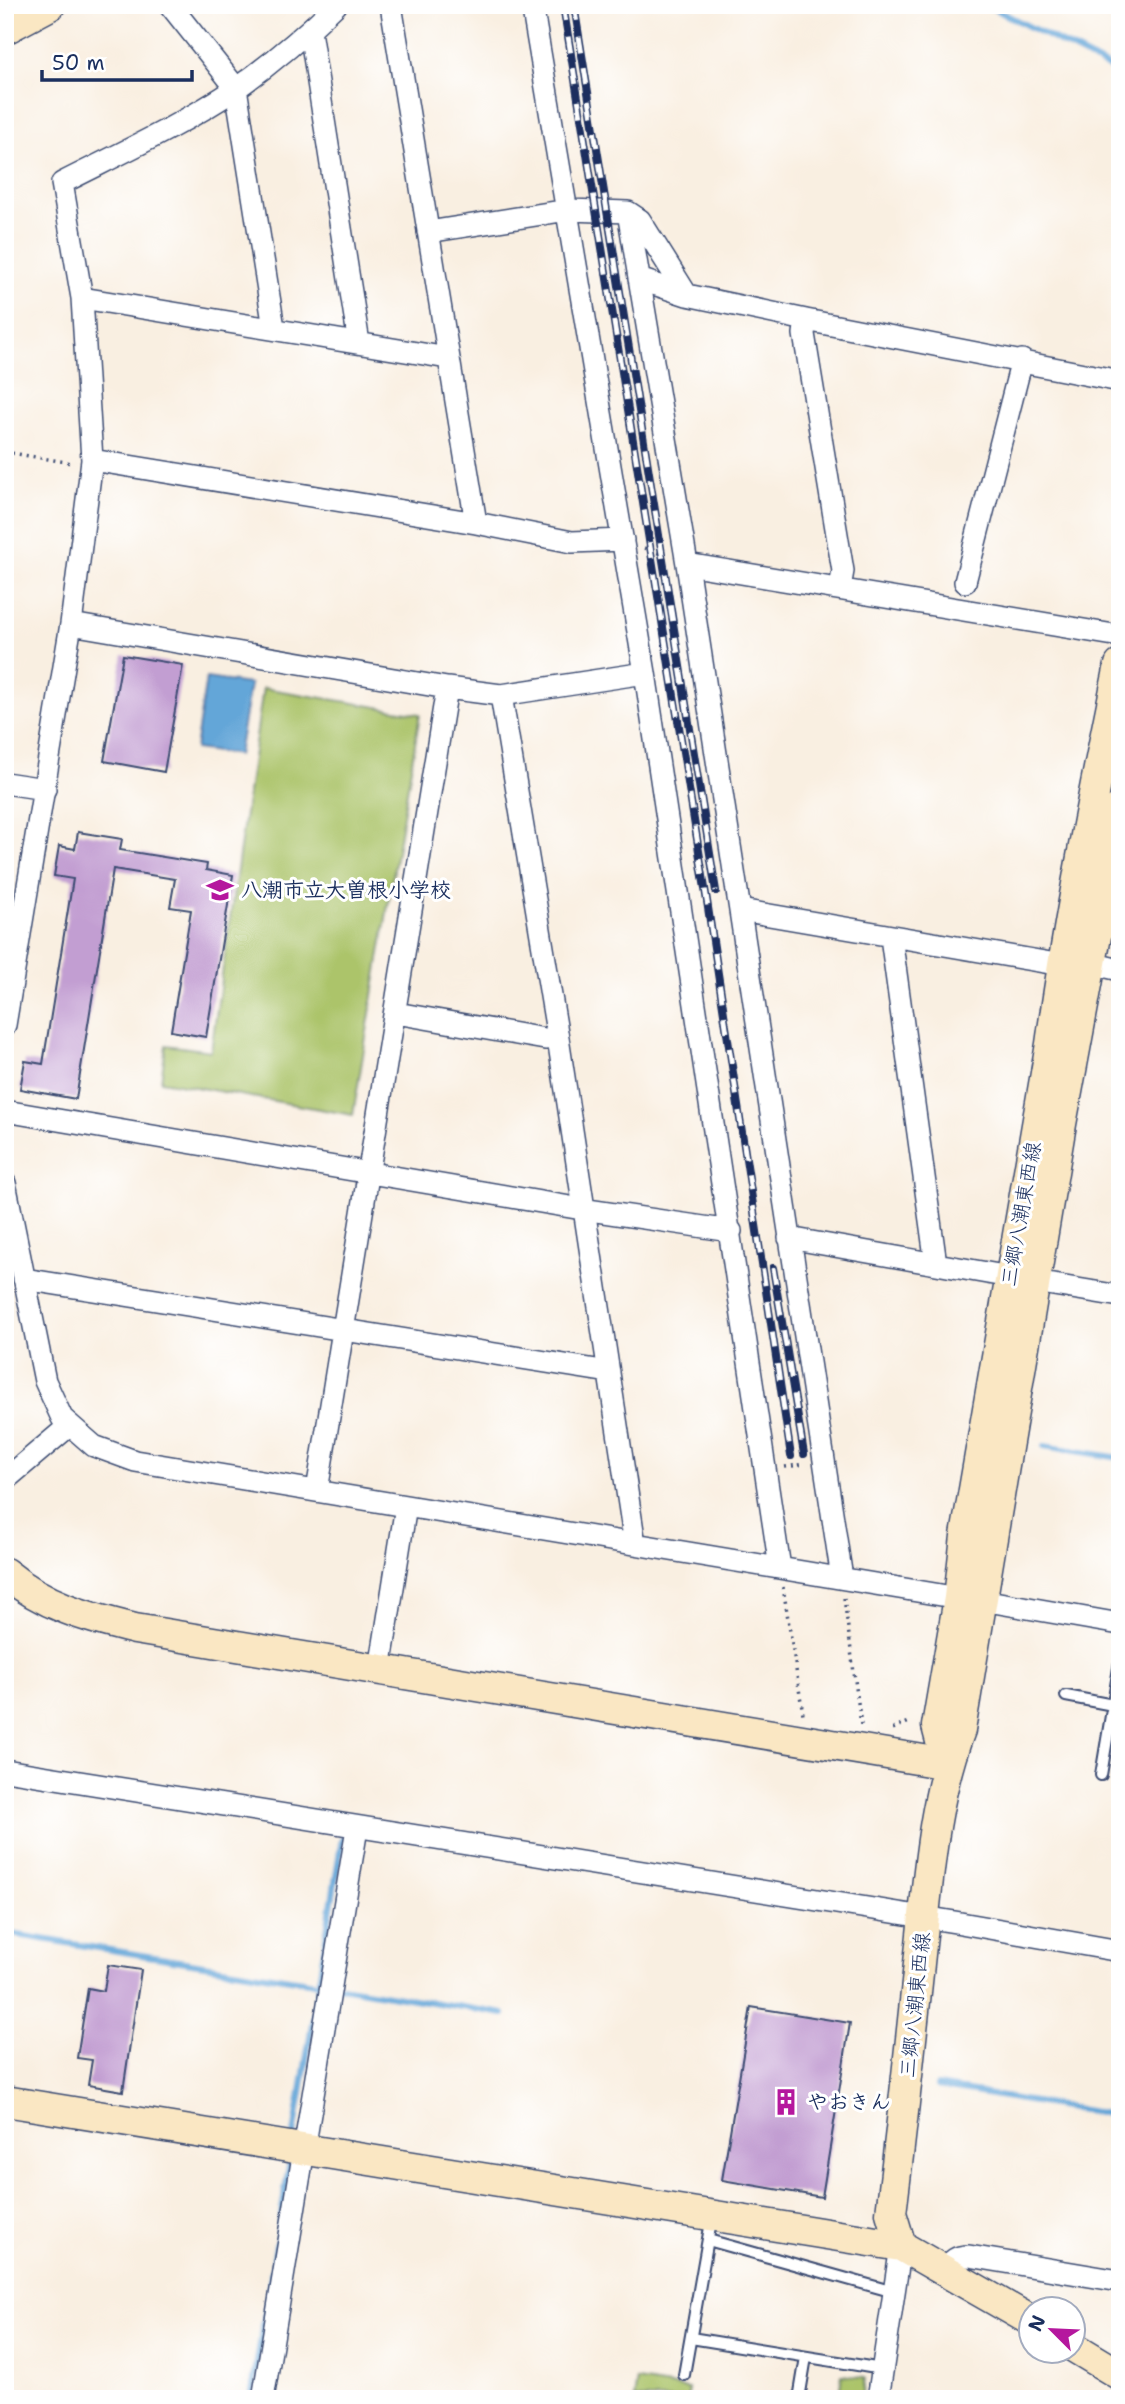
<svg xmlns="http://www.w3.org/2000/svg" width="1125" height="2404" viewBox="0 0 1125 2404" font-family="'Shantell Sans','Klee One',sans-serif">
<style>
.green{fill:#acc46a;stroke:#647a64;stroke-width:2}
.water{fill:#63a6d8;stroke:#3f6a9b;stroke-width:2}
.lines{fill:none;stroke-linecap:round;stroke-linejoin:round}
.stream{stroke:#63a6d8;stroke-width:6}
.building{fill:#c29ed2}
.lane-casing{stroke:#3c4c72;stroke-width:14}
.street-casing{stroke:#3c4c72;stroke-width:24}
.secondary-casing{stroke:#3c4c72;stroke-width:33}
.path{stroke:#3c4c72;stroke-width:3.5;stroke-dasharray:2 5;stroke-linecap:butt}
.lane{stroke:#fff;stroke-width:10}
.street{stroke:#fff;stroke-width:21}
.secondary{stroke:#fae7c3;stroke-width:30}
.rail-casing{stroke:#1b2f5e;stroke-width:8}
.rail{stroke:#fff;stroke-width:5;stroke-dasharray:16;stroke-linecap:butt}
.labels{text-anchor:middle;stroke-width:6;stroke-linejoin:round;paint-order:stroke}
.poi-label{font-size:21px;font-weight:bold;fill:#1b2f5e;stroke:#fff;text-anchor:start}
.street-label{font-size:21px;fill:#1b2f5e;stroke:#fff}
</style>
<rect width="100%" height="100%" fill="#fff"/>
<filter id="ink" filterUnits="userSpaceOnUse"><feTurbulence type="fractalNoise" baseFrequency=".0143" numOctaves="2"/><feDisplacementMap in="SourceGraphic" scale="14" xChannelSelector="R" yChannelSelector="G"/><feConvolveMatrix kernelMatrix="1 2 1 2 8 2 1 2 1" color-interpolation-filters="sRGB"/></filter>
<filter id="wash" filterUnits="userSpaceOnUse"><feTurbulence type="fractalNoise" baseFrequency=".00686" numOctaves="4" result="noise"/><feDisplacementMap in="SourceGraphic" scale="28" xChannelSelector="R" yChannelSelector="G"/><feGaussianBlur stdDeviation="1.57" result="paint"/><feColorMatrix in="noise" values="0 0 0 0 0 0 0 0 0 0 0 0 0 0 0 0 0 1.4 0 .05"/><feComposite in="paint" operator="in"/></filter>
<g filter="url(#wash)">
<rect width="100%" height="100%" fill="#f9efe1"/>
<!-- green -->
<path class="green" d="M263,688L420,714L353,1115L161,1081L166,1045L211,1051Z
M842,2375L865,2378L862,2399H838Z
M637,2381L689,2389L687,2399H634Z"/>
<!-- water -->
<path class="water" d="M206,678L250,684L238,755L195,749Z"/>
<g class="lines">
<!-- stream -->
<path class="stream" d="M987,5L1120,73
M1044,1446L1120,1458
M5,1933L321,1984
M335,1986L504,2014
M937,2086L1120,2116
M293,2141L342,1839
M251,2399L291,2155"/>
</g>
<g id="blocks">
<!-- building -->
<path class="building" d="M123,655L183,665L164,772L104,761Z
M78,832L122,839L120,850L207,864L206,870L233,875L206,1037L171,1031L191,910L170,907L175,879L113,869L76,1099L20,1089L25,1061L43,1064L73,879L54,876L59,846L75,849Z
M108,1965L141,1970L123,2091L88,2085L92,2060L77,2058L88,1988L104,1991Z
M751,2007L850,2023L822,2197L722,2180Z"/>
</g>
</g>
<g filter="url(#ink)">
<use href="#blocks" fill-opacity="0" stroke="#3c4c72" stroke-width="2"/>
<g class="lines">
<defs>
<path id="lane" d="M1066,1696L1113,1705
M1101,1775L1120,1662
M708,2240L894,2292
M691,2338L882,2369
M684,2375L712,2216
M799,2399L806,2357"/>
<path id="street" d="M170,5L236,88L274,328
M391,5L476,523
M532,5L645,673L780,1568
M310,31L359,343
M628,212L640,220L687,295
M428,232L568,210L628,212L687,564L842,1578
M639,279L687,295L806,320L804,334L843,571L840,588
M82,298L448,358
M806,320L1120,381
M92,460L476,523L572,542L623,540
M687,564L1120,636
M965,582L1022,360
M71,624L447,688L501,695L645,673
M501,695L558,1038L635,1544
M5,783L45,789
M740,910L1062,965
M891,937L936,1264
M1090,963L1120,970
M396,1013L545,1039L558,1038
M5,1025L71,624L92,460L82,298L62,183C121,153 182,125 237,88C272,63 305,35 336,5
M5,1111L582,1209L731,1231
M5,1183L45,1381L62,1418L94,1446L135,1461L959,1598
M789,1238L1010,1277
M24,1279L609,1372
M1035,1282L1120,1296
M5,1480L70,1425
M317,1491L447,688
M982,1600L1120,1624
M380,1669L406,1506
M5,1770L955,1922L1120,1951
M946,2271C952,2259 956,2256 969,2256L1120,2281
M263,2399L357,1828
M878,2399L901,2246"/>
<path id="secondary" d="M5,29L50,5
M5,1573C45,1606 86,1617 135,1629L947,1764
M947,1764L937,1726L959,1598L966,1536L1051,1044C1069,917 1094,791 1120,665
M5,2101L901,2246L1030,2320
M901,2246L891,2213C902,2127 911,2040 920,1954C928,1881 933,1799 960,1730L1061,1124L1120,807
M1072,2346L1120,2375"/>
</defs>
<!-- lane casing -->
<use href="#lane" class="lane-casing"/>
<!-- street casing -->
<use href="#street" class="street-casing"/>
<!-- secondary casing -->
<use href="#secondary" class="secondary-casing"/>
<!-- path -->
<path class="path" d="M5,452L72,463
M644,548L667,556
M785,1467L805,1464
M783,1587L803,1714
M844,1598L861,1725
M893,1729L909,1722"/>
<!-- lane -->
<use href="#lane" class="lane"/>
<!-- street -->
<use href="#street" class="street"/>
<!-- secondary -->
<use href="#secondary" class="secondary"/>
<defs>
<path id="rail" d="M563,5L707,901L791,1456
M574,5L716,891
M773,1268L804,1454"/>
</defs>
<!-- rail casing -->
<use href="#rail" class="rail-casing"/>
<!-- rail -->
<use href="#rail" class="rail"/>
</g>
</g>
<!-- icons -->
<defs>
<symbol id="school-bare" viewBox="-9 -9 18 18"><path d="M0-5L7-2L0 1L-7-2ZM-4 1L0 2.5L4 1V4Q0 6-4 4Z" fill="#b5179e" stroke="#fff" stroke-width="2.5" paint-order="stroke"/></symbol>
<symbol id="building-bare" viewBox="-9 -9 18 18"><path d="M-4-6H4V6H1V3H-1V6H-4ZM-2.5-4.3h1.7v1.8h-1.7ZM.8-4.3h1.7v1.8H.8ZM-2.5-1h1.7V.8h-1.7ZM.8-1h1.7V.8H.8Z" fill="#b5179e" stroke="#fff" stroke-width="2.5" paint-order="stroke"/></symbol>
</defs>
<g fill-rule="evenodd">
<use href="#school-bare" x="201" y="871" width="38" height="38"/>
<use href="#building-bare" x="767" y="2083" width="38" height="38"/>
</g>
<g class="labels">
<!-- poi labels -->
<g class="poi-label">
<text x="241" y="897">八潮市立大曽根小学校</text>
<text x="807" y="2109">やおきん</text>
</g>
<!-- street labels -->
<g class="street-label">
<text transform="translate(1021 1214) rotate(-80)" y="7">三郷八潮東西線</text>
<text transform="translate(915 2005) rotate(-84)" y="7">三郷八潮東西線</text>
</g>
</g>
<!-- margin -->
<rect width="1125" height="2404" fill="none" stroke="#fff" stroke-width="28"/>
<!-- north arrow -->
<g transform="translate(1052 2330) rotate(294)"><circle r="33" fill="#ffffff" stroke="#a4acbf" stroke-width="2"/>
<path d="M0-5L12 26L0 18L-12 26Z" fill="#b5179e"/>
<text y="-10" font-size="19" font-weight="bold" text-anchor="middle" fill="#1b2f5e">N</text>
</g>
<!-- scale -->
<path d="M42 70v10h150v-10" fill="none" stroke="#1b2f5e" stroke-width="3.5"/>
<text x="52" y="70" font-size="21" fill="#1b2f5e" stroke="#ffffff" stroke-width="5" paint-order="stroke">50 m</text>
</svg>
